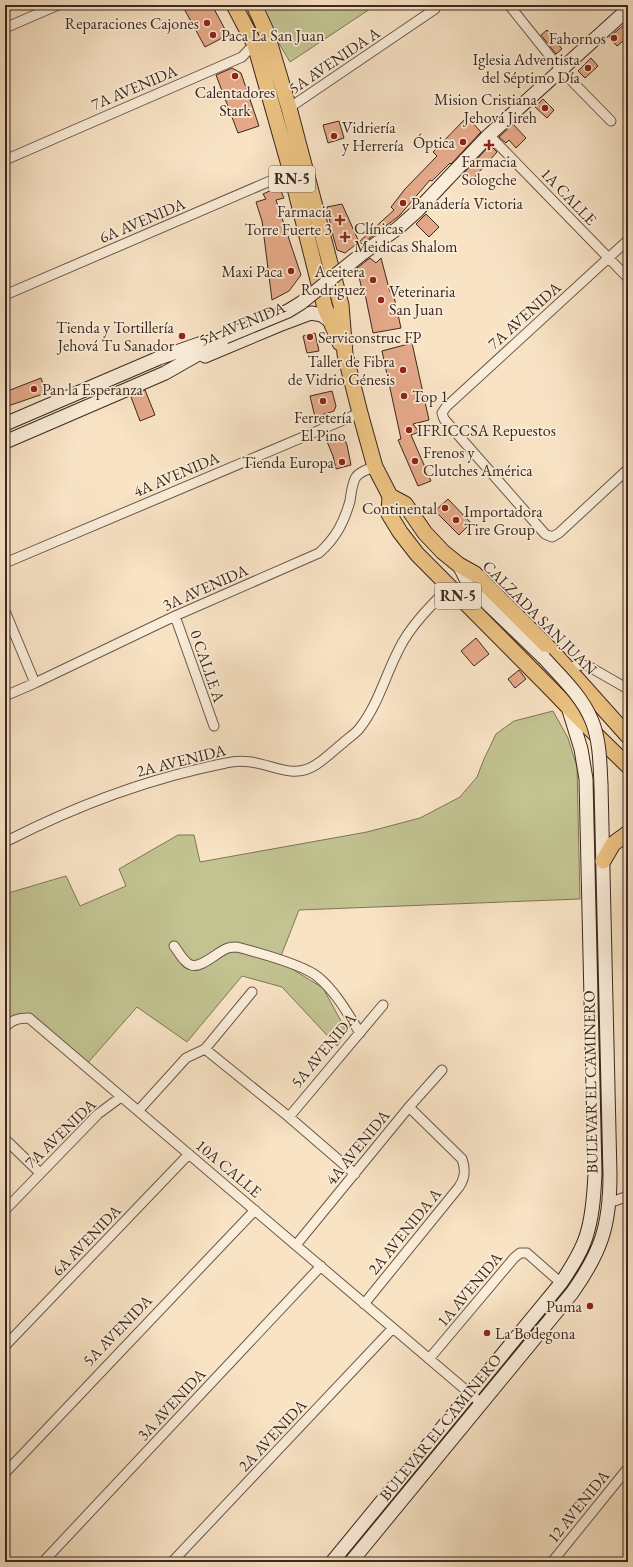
<svg xmlns="http://www.w3.org/2000/svg" width="633" height="1567" viewBox="0 0 633 1567" font-family="'EB Garamond',serif">
<style>
.green{fill:#c2c391;stroke:#7f7558}
.building{fill:#e5a989;stroke:#3c271e}
.lines{fill:none;stroke-linecap:round;stroke-linejoin:round}
.minor-casing{stroke:#6b5648;stroke-width:11}
.secondary-casing{stroke:#3c271e;stroke-width:15}
.primary-casing{stroke:#3c271e;stroke-width:17}
.minor{stroke:#faedd9;stroke-width:9}
.secondary{stroke:#faedd9;stroke-width:13}
.primary{stroke:#ecc282;stroke-width:15}
.secondary-bridge-casing{stroke:#3c271e;stroke-width:15;stroke-linecap:butt}
.secondary-bridge{stroke:#faedd9;stroke-width:13}
.poi-dot{fill:#8f2418;stroke:#faedd9;stroke-width:1.5}
.labels{text-anchor:middle;stroke-width:3.5;stroke-linejoin:round;paint-order:stroke}
.shield{fill:#faedd9;stroke:#756256;stroke-width:1}
.shield-label{font-size:15px;font-weight:bold;fill:#3c271e}
.poi-label{font-size:16px;fill:#3c271e;stroke:#faedd9;text-anchor:end}
.street-label{font-size:16px;fill:#3c271e;stroke:#faedd9}
</style>
<rect width="100%" height="100%" fill="#f8e3c5"/>
<filter id="stains"><feTurbulence type="fractalNoise" baseFrequency=".005" numOctaves="4"/><feColorMatrix values="0 0 0 0 .2 0 0 0 0 .09 0 0 0 0 .02 0 0 0 .5 -.17"/></filter>
<radialGradient id="worn" r=".72"><stop offset=".6" stop-color="#630" stop-opacity="0"/><stop offset="1" stop-color="#630" stop-opacity=".3"/></radialGradient>
<!-- green -->
<path class="green" d="M256,5H376L290,62Z
M553,711L568,738L577,767L580,899L299,910L279,961L323,988L347,1032L337,1046L282,987L242,976L187,1042L137,1007L85,1066L19,1014L5,1025V894L66,876L80,906L126,886L119,869L178,835H194L200,862L367,832L420,818L460,797L477,777L484,759L496,734L514,721Z"/>
<!-- building -->
<path class="building" d="M182,5H212L228,35L205,47Z
M628,22V37L617,46L609,37Z
M547,30L562,49L556,54L541,35Z
M591,58L598,66L585,78L578,71Z
M232,68L241,73L259,126L238,133L216,75Z
M543,99L554,110L547,118L535,107Z
M467,117L481,132L451,164L450,163L432,181L430,180L399,216L362,244L359,242L394,210L391,207L405,189L437,156L433,152Z
M339,121L344,138L328,143L323,125Z
M513,124L526,138L516,148L509,140L506,143L499,137Z
M490,145L497,152L470,182L462,175Z
M276,188L280,189L284,198L276,200L301,275L289,291L272,300L262,221L256,202L266,199L263,194Z
M342,204L359,242L345,253L337,250L332,232L327,207Z
M426,214L439,227L429,237L416,224Z
M370,258L376,263L381,258L390,292H393L401,328L373,333L364,289L362,290L357,268Z
M315,333L319,351L307,353L303,336Z
M412,343L429,420L413,424L419,432L411,435L431,481L418,486L398,440L401,439L382,351Z
M41,378L46,393L5,407V392Z
M145,390L155,415L140,421L131,397Z
M332,391L336,406L334,411L315,417L310,396Z
M342,433L347,445L351,465L336,469L333,456L326,439Z
M448,499L471,523L459,535L435,511Z
M476,638L489,654L474,666L461,651Z
M519,670L526,679L515,688L508,679Z"/>
<g class="lines">
<defs>
<path id="minor" d="M509,5L561,70L611,121
M5,28L58,5
M289,108L435,9
M489,135L628,278
M5,160L242,57L256,42
M628,240L446,407L442,413L444,419L545,534L552,537L559,533L628,469
M5,295L291,172
M5,563L360,413
M5,611L35,683
M175,616L214,726
M567,668L580,665L588,666L628,689
M5,696L35,683L175,616L319,553C336,538 344,522 350,501C351,494 352,483 356,477C360,471 369,469 375,467
M5,842C75,806 149,778 226,763C234,761 243,761 251,762C274,765 294,780 317,764C326,758 334,750 343,743C348,738 355,734 359,729C380,703 387,668 404,640C416,620 433,604 449,587
M174,946C179,952 184,963 191,965C201,969 218,951 228,948C231,947 234,947 237,947C256,952 304,965 318,977C336,992 348,1014 360,1033
M5,1027C12,1020 18,1018 29,1018L481,1403
M205,1049L289,1117L355,1174
M138,1111L186,1058L205,1049L252,992
M289,1117L383,1005
M5,1139L40,1173
M609,1203L628,1196
M5,1210L98,1114L121,1097
M296,1245L409,1107L442,1070
M364,1304L459,1187C465,1178 466,1170 462,1159L409,1107
M5,1346L189,1154
M429,1359L514,1258L520,1253H527L561,1283
M5,1473L255,1210
M43,1562L321,1266
M172,1562L393,1328
M552,1562L628,1468"/>
<path id="secondary" d="M363,253L398,228L416,212L489,135L628,9
M205,356L279,325L311,313L322,315L331,322
M5,424L159,358L199,344L217,341L225,337
M5,442L165,373L202,352L214,343
M459,565L467,581L487,603L544,658
M332,1562L561,1283C571,1268 584,1248 588,1230C593,1212 594,1193 595,1174L586,779L581,749L568,707
M351,1562L572,1293C601,1252 610,1226 610,1175L601,785"/>
<path id="primary" d="M234,5L255,45L291,172L325,308L340,343
M254,5L266,31L289,108L341,305L345,354L360,413L375,467L390,496L389,514L400,532L417,554L553,691L580,719L628,766
M390,496L405,504L425,533L443,552L459,565L475,574L552,651L628,736
M603,861L613,844L628,833"/>
</defs>
<!-- minor casing -->
<use href="#minor" class="minor-casing"/>
<!-- secondary casing -->
<use href="#secondary" class="secondary-casing"/>
<!-- primary casing -->
<use href="#primary" class="primary-casing"/>
<!-- minor -->
<use href="#minor" class="minor"/>
<!-- secondary -->
<use href="#secondary" class="secondary"/>
<!-- primary -->
<use href="#primary" class="primary"/>
<defs>
<path id="secondary-bridge" d="M225,337L288,311L301,303L363,253
M544,658C561,677 582,696 592,721C600,741 600,764 601,785"/>
</defs>
<!-- secondary-bridge casing -->
<use href="#secondary-bridge" class="secondary-bridge-casing"/>
<!-- secondary-bridge -->
<use href="#secondary-bridge" class="secondary-bridge"/>
</g>
<!-- markers -->
<g class="poi-dot">
<circle cx="207" cy="23" r="4"/>
<circle cx="213" cy="35" r="4"/>
<circle cx="614" cy="38" r="4"/>
<circle cx="588" cy="68" r="4"/>
<circle cx="235" cy="76" r="4"/>
<circle cx="545" cy="108" r="4"/>
<circle cx="334" cy="136" r="4"/>
<circle cx="463" cy="142" r="4"/>
<path d="M487 139h4v4h4v4h-4v4h-4v-4h-4v-4h4z"/>
<circle cx="403" cy="203" r="4"/>
<path d="M338 214h4v4h4v4h-4v4h-4v-4h-4v-4h4z"/>
<path d="M343 231h4v4h4v4h-4v4h-4v-4h-4v-4h4z"/>
<circle cx="291" cy="271" r="4"/>
<circle cx="373" cy="280" r="4"/>
<circle cx="381" cy="300" r="4"/>
<circle cx="182" cy="336" r="4"/>
<circle cx="310" cy="337" r="4"/>
<circle cx="403" cy="370" r="4"/>
<circle cx="34" cy="389" r="4"/>
<circle cx="404" cy="396" r="4"/>
<circle cx="323" cy="401" r="4"/>
<circle cx="409" cy="430" r="4"/>
<circle cx="415" cy="461" r="4"/>
<circle cx="342" cy="462" r="4"/>
<circle cx="445" cy="508" r="4"/>
<circle cx="456" cy="520" r="4"/>
<circle cx="590" cy="1306" r="4"/>
<circle cx="487" cy="1333" r="4"/>
</g>
<g class="labels">
<!-- shield labels -->
<g class="shield">
<rect x="269" y="166" width="46" height="26" rx="3"/>
<rect x="435" y="583" width="46" height="26" rx="3"/>
</g>
<g class="shield-label">
<text x="292" y="184">RN-5</text>
<text x="458" y="601">RN-5</text>
</g>
<!-- poi labels -->
<g class="poi-label">
<text x="199" y="29">Reparaciones Cajones</text>
<text x="221" y="41" text-anchor="start">Paca La San Juan</text>
<text x="606" y="44">Fahornos</text>
<text x="580" y="65">Iglesia Adventista<tspan x="580" dy="18">del Séptimo Día</tspan></text>
<text x="235" y="98" text-anchor="middle">Calentadores<tspan x="235" dy="18">Stark</tspan></text>
<text x="537" y="105">Mision Cristiana<tspan x="537" dy="18">Jehová Jireh</tspan></text>
<text x="342" y="133" text-anchor="start">Vidriería<tspan x="342" dy="18">y Herrería</tspan></text>
<text x="455" y="148">Óptica</text>
<text x="489" y="167" text-anchor="middle">Farmacia<tspan x="489" dy="18">Sologche</tspan></text>
<text x="411" y="209" text-anchor="start">Panadería Victoria</text>
<text x="332" y="217">Farmacia<tspan x="332" dy="18">Torre Fuerte 3</tspan></text>
<text x="354" y="234" text-anchor="start">Clínicas<tspan x="354" dy="18">Meidicas Shalom</tspan></text>
<text x="283" y="277">Maxi Paca</text>
<text x="365" y="277">Aceitera<tspan x="365" dy="18">Rodriguez</tspan></text>
<text x="389" y="297" text-anchor="start">Veterinaria<tspan x="389" dy="18">San Juan</tspan></text>
<text x="174" y="333">Tienda y Tortillería<tspan x="174" dy="18">Jehová Tu Sanador</tspan></text>
<text x="318" y="343" text-anchor="start">Serviconstruc FP</text>
<text x="395" y="367">Taller de Fibra<tspan x="395" dy="18">de Vidrio Génesis</tspan></text>
<text x="42" y="395" text-anchor="start">Pan la Esperanza</text>
<text x="412" y="402" text-anchor="start">Top 1</text>
<text x="323" y="423" text-anchor="middle">Ferretería<tspan x="323" dy="18">El Pino</tspan></text>
<text x="417" y="436" text-anchor="start">IFRICCSA Repuestos</text>
<text x="423" y="458" text-anchor="start">Frenos y<tspan x="423" dy="18">Clutches América</tspan></text>
<text x="334" y="468">Tienda Europa</text>
<text x="437" y="514">Continental</text>
<text x="464" y="517" text-anchor="start">Importadora<tspan x="464" dy="18">Tire Group</tspan></text>
<text x="582" y="1312">Puma</text>
<text x="495" y="1339" text-anchor="start">La Bodegona</text>
</g>
<!-- street labels -->
<g class="street-label">
<text transform="translate(334 60) rotate(-34)" y="6">5A AVENIDA A</text>
<text transform="translate(134 87) rotate(-23)" y="6">7A AVENIDA</text>
<text transform="translate(569 196) rotate(46)" y="6">1A CALLE</text>
<text transform="translate(142 220) rotate(-23)" y="6">6A AVENIDA</text>
<text transform="translate(524 315) rotate(-42)" y="6">7A AVENIDA</text>
<text transform="translate(242 323) rotate(-22)" y="6">5A AVENIDA</text>
<text transform="translate(176 474) rotate(-23)" y="6">4A AVENIDA</text>
<text transform="translate(205 587) rotate(-24)" y="6">3A AVENIDA</text>
<text transform="translate(540 617) rotate(45)" y="6">CALZADA SAN JUAN</text>
<text transform="translate(208 666) rotate(71)" y="6">0 CALLE A</text>
<text transform="translate(181 760) rotate(-14)" y="6">2A AVENIDA</text>
<text transform="translate(323 1050) rotate(-50)" y="6">5A AVENIDA</text>
<text transform="translate(590 1082) rotate(-91)" y="6">BULEVAR EL CAMINERO</text>
<text transform="translate(60 1133) rotate(-44)" y="6">7A AVENIDA</text>
<text transform="translate(357 1147) rotate(-51)" y="6">4A AVENIDA</text>
<text transform="translate(229 1168) rotate(40)" y="6">10A CALLE</text>
<text transform="translate(404 1231) rotate(-51)" y="6">2A AVENIDA A</text>
<text transform="translate(86 1240) rotate(-46)" y="6">6A AVENIDA</text>
<text transform="translate(469 1289) rotate(-50)" y="6">1A AVENIDA</text>
<text transform="translate(117 1330) rotate(-46)" y="6">5A AVENIDA</text>
<text transform="translate(171 1404) rotate(-47)" y="6">3A AVENIDA</text>
<text transform="translate(440 1427) rotate(-51)" y="6">BULEVAR EL CAMINERO</text>
<text transform="translate(272 1435) rotate(-47)" y="6">2A AVENIDA</text>
<text transform="translate(578 1506) rotate(-51)" y="6">12 AVENIDA</text>
</g>
</g>
<!-- margin -->
<rect width="633" height="1567" fill="none" stroke="#f8e3c5" stroke-width="20"/>
<rect x="6" y="6" width="621" height="1555" fill="none" stroke="#3c271e" stroke-width="2"/>
<rect x="10" y="10" width="613" height="1547" fill="none" stroke="#3c271e"/>
<rect width="100%" height="100%" filter="url(#stains)"/>
<rect width="100%" height="100%" fill="url(#worn)"/>
</svg>
